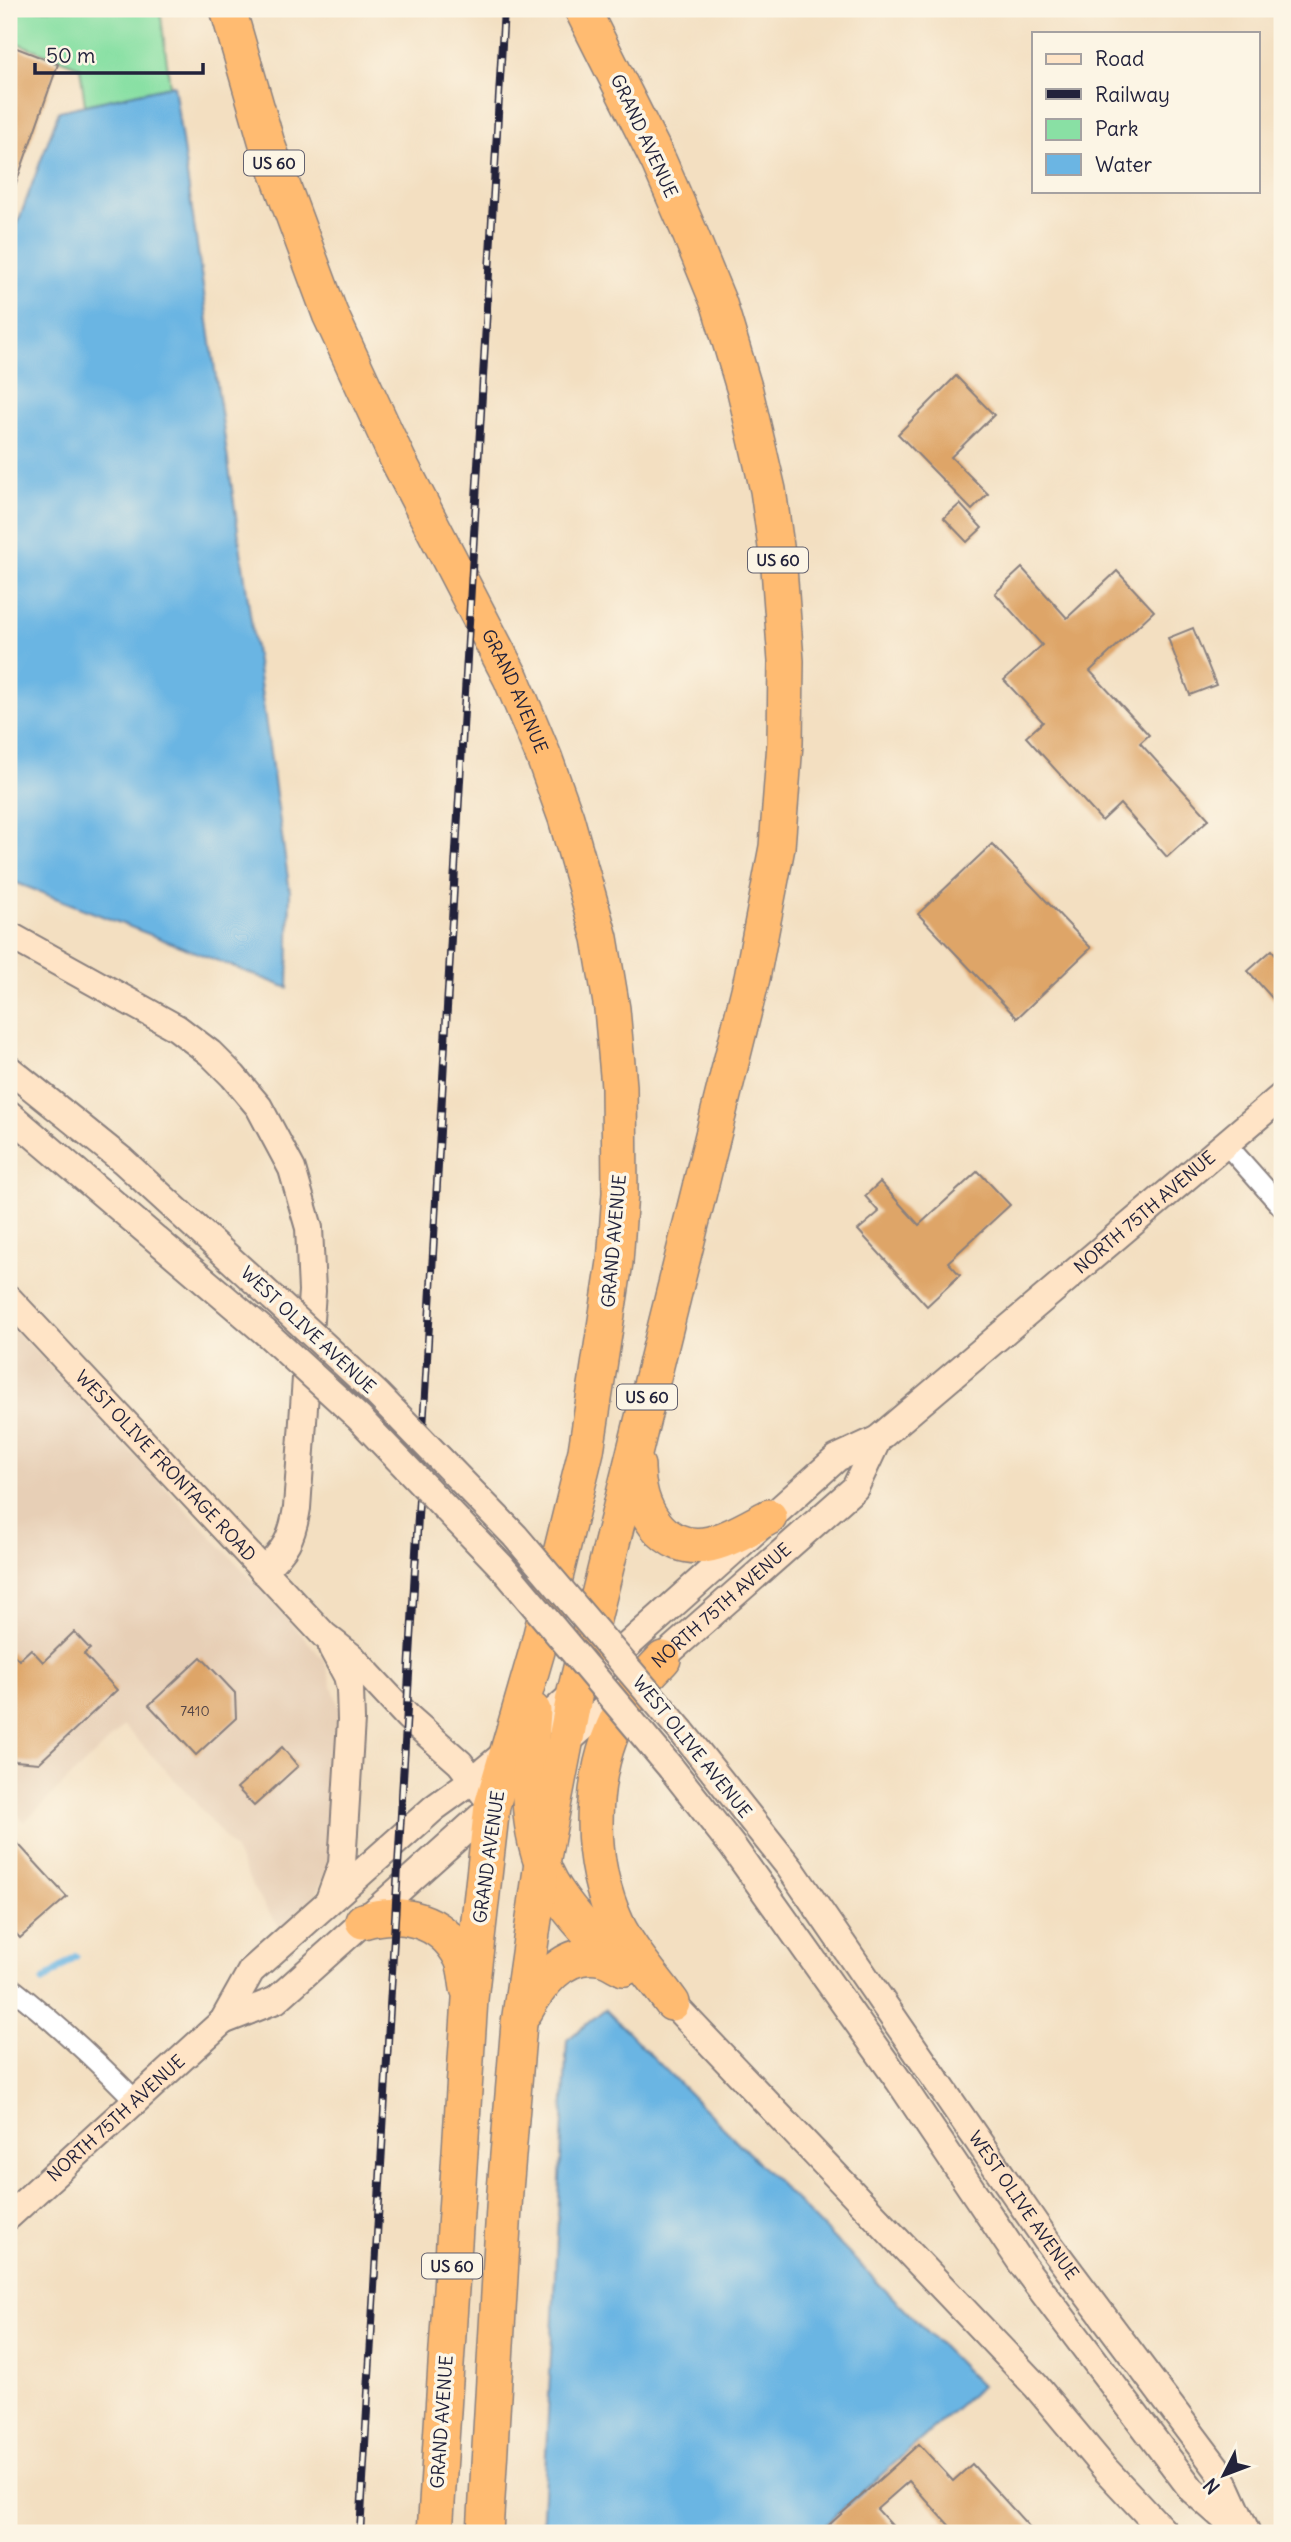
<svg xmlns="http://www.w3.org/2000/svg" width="1291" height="2542" viewBox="0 0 1291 2542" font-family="Delius,sans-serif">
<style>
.built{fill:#e7cfb6}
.green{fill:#89e0a4;stroke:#568170;stroke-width:2}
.water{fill:#6bb5e3;stroke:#466c8f;stroke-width:2}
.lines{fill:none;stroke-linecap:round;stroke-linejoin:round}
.stream{stroke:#6bb5e3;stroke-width:7}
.building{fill:#dea567}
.street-casing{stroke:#8a807e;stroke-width:23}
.secondary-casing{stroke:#8a807e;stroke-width:30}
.highway-casing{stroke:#8a807e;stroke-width:38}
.street{stroke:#fff;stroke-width:19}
.secondary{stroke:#ffe4c6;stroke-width:26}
.highway{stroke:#ffbb71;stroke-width:35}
.rail-casing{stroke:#22223b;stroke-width:8}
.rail{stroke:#fcf5e5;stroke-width:5;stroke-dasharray:16;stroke-linecap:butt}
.secondary-bridge-casing{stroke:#8a807e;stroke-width:30;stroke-linecap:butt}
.secondary-bridge{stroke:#ffe4c6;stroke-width:26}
.labels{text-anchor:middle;stroke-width:7;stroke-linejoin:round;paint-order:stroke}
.number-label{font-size:14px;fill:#514346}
.shield{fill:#fcf5e5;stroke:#63616e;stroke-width:2}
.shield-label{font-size:16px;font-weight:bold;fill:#22223b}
.street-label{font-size:18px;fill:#22223b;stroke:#fcf5e5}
</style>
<rect width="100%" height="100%" fill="#fcf5e5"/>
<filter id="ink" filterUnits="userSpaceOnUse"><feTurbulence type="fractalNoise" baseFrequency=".0143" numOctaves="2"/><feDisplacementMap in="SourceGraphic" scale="14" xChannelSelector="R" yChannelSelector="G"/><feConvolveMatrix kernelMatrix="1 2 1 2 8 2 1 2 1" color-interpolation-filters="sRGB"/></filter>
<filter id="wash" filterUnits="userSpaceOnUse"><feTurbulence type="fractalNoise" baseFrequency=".00686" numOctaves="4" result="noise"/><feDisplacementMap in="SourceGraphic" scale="28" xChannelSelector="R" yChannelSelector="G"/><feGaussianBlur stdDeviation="1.57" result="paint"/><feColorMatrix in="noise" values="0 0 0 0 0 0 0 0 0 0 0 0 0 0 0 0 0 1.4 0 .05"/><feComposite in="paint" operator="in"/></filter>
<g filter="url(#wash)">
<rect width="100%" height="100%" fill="#f3dfc1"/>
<!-- built -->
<path class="built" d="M9,1323L265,1593L324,1660L339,1708L333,1860L312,1901L281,1929L257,1895L234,1849L192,1798L124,1726L24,1822L9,1806Z"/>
<!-- green -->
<path class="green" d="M9,9H160L170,86L85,105L80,67L9,40Z"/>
<!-- water -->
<path class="water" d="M174,85L290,892L288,988L9,880V247L59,111Z
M605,2009L981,2386L816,2533H542L567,2040Z"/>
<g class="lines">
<!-- stream -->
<path class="stream" d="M43,1981L76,1956"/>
</g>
<g id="blocks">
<!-- building -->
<path class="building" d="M9,45L58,64L10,200H9Z
M956,376L994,415L951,457L988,494L972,510L898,434Z
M960,504L982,528L967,542L944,518Z
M1022,568L1067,618L1117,571L1154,611L1090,671L1149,735L1140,743L1209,819L1167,857L1120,804L1102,821L1026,737L1043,722L1004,680L1042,645L995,593Z
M1193,628L1216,685L1190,695L1168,638Z
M992,844L1091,948L1017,1018L918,914Z
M1272,950L1282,962V1009L1248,971Z
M978,1171L1010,1205L948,1262L960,1275L927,1306L858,1230L879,1212L865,1196L880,1182L919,1225Z
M74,1632L90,1649L84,1654L117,1690L39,1763L15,1761L9,1754V1650L19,1660L31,1649L43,1662Z
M201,1657L235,1693L236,1718L196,1755L149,1705Z
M282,1747L298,1766L254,1806L237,1788Z
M9,1834L67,1897L20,1938L9,1926Z
M919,2444L953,2481L972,2464L1035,2533H956L909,2481L877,2509L899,2533H820Z"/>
</g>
</g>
<g filter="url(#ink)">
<use href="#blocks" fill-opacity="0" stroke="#8a807e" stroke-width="2"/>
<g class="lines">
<defs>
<path id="street" d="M1226,1144L1282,1207
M9,1986C54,2021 95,2059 135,2100"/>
<g id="secondary">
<path d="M9,935L177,1028L210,1053L233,1076L259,1107L292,1169L309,1228L312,1291L297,1508C292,1539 286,1549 263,1571"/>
<path d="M9,1069L122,1160L273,1298"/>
<path d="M9,1114L265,1332"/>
<path id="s1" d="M9,1299L324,1635L352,1657L408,1717L460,1763L484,1794"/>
<path id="s2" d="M682,1732L790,1868L1047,2241L1219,2471L1247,2533"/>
<path id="s3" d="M561,1747L855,1488L878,1439"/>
<path d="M671,1768L733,1847L899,2081L1024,2267L1192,2490L1241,2533"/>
<path d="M329,1900L342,1864L351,1720L350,1689L347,1676L332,1648"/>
<path d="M672,2003L1036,2386L1106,2470L1165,2533"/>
<path d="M223,2021L276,2000L497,1802"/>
<path id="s4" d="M9,2216L223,2021L251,1971L434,1808L474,1779L532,1731L837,1458L878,1439L1282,1096"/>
</g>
<g id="highway">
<path id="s5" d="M228,9L267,144L330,314L398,460L511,678L544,757L566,818L600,938L612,1009L619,1086L620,1193L615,1262L586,1451L537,1651L492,1806L470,1999L435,2533"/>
<path d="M637,1466C636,1507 663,1555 710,1544C731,1539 750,1527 769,1517"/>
<path d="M663,1659C653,1670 640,1682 631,1695C588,1761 584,1853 617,1925C631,1953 654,1978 672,2003"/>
<path d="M533,1711C529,1769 522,1840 556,1891C575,1920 600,1944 624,1968"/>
<path d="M363,1921C400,1910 442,1919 461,1957C466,1966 466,1978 468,1988"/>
<path d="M525,2011C540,1983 565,1948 603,1958C610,1960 617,1965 624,1968"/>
<path d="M485,2533L505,2191L519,2023L542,1863L575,1692L752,978L777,847L785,743L786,661L779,568L768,490L745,391L719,304L689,231L659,162L582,9"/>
</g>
</defs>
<!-- street casing -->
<use href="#street" class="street-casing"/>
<!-- secondary casing -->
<use href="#secondary" class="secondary-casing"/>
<!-- highway casing -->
<use href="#highway" class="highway-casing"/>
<!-- street -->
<use href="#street" class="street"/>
<!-- secondary -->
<use href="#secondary" class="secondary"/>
<!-- highway -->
<use href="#highway" class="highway"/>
<defs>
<path id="rail" d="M360,2533L504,9"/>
</defs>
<!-- rail casing -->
<use href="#rail" class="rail-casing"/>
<!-- rail -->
<use href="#rail" class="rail"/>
<defs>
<path id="secondary-bridge" d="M273,1298L377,1394L515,1536L682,1732
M265,1332L359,1418L502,1567L671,1768"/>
</defs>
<!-- secondary-bridge casing -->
<use href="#secondary-bridge" class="secondary-bridge-casing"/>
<!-- secondary-bridge -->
<use href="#secondary-bridge" class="secondary-bridge"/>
</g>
</g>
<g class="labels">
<!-- number labels -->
<g class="number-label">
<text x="195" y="1716">7410</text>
</g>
<!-- shield labels -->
<g class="shield">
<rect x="244" y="150.5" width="60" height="25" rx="5"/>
<rect x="748" y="547.5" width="60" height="25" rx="5"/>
<rect x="617" y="1384.5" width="60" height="25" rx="5"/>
<rect x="422" y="2253.5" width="60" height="25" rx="5"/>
</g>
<g class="shield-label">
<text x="274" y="169">US 60</text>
<text x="778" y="566">US 60</text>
<text x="647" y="1403">US 60</text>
<text x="452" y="2272">US 60</text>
</g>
<!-- street labels -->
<g class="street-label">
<text transform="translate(644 136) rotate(65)" y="6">GRAND AVENUE</text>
<text dy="6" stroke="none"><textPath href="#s5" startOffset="742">GRAND AVENUE</textPath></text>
<text dy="6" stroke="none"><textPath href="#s4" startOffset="1521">NORTH 75TH AVENUE</textPath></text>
<text transform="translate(614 1241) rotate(-85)" y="6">GRAND AVENUE</text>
<text transform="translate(308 1330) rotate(43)" y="6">WEST OLIVE AVENUE</text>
<text dy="6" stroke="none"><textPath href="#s1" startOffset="229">WEST OLIVE FRONTAGE ROAD</textPath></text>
<text dy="6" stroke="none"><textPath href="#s3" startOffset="214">NORTH 75TH AVENUE</textPath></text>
<text transform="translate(692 1747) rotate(51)" y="6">WEST OLIVE AVENUE</text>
<text transform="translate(489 1857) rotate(-82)" y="6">GRAND AVENUE</text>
<text dy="6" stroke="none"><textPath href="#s4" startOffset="145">NORTH 75TH AVENUE</textPath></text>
<text dy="6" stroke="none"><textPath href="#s2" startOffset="584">WEST OLIVE AVENUE</textPath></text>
<text transform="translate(442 2422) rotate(-86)" y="6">GRAND AVENUE</text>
</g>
</g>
<!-- margin -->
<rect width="1291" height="2542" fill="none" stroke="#fcf5e5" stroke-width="35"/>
<!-- legend -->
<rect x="1032" y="32" width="228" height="161" fill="#fcf5e5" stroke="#a5a1a1" stroke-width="2"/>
<rect x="1046" y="54" width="35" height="10" fill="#ffe4c6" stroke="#a5a1a1" stroke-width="2"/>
<text x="1095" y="66" font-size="21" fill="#22223b">Road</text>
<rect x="1046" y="89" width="35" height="10" fill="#22223b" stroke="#a5a1a1" stroke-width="2"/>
<text x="1095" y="102" font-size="21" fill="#22223b">Railway</text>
<rect x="1046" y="119" width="35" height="21" fill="#89e0a4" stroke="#a5a1a1" stroke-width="2"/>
<text x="1095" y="136" font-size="21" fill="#22223b">Park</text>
<rect x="1046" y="154" width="35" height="21" fill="#6bb5e3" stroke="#a5a1a1" stroke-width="2"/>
<text x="1095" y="172" font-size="21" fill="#22223b">Water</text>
<!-- north arrow -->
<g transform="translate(1224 2475) rotate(228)" stroke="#fcf5e5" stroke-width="5" paint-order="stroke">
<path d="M0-5L12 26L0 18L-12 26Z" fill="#22223b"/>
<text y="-10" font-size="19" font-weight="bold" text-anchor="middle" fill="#22223b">N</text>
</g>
<!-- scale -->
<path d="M35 63v10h168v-10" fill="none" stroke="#22223b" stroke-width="3.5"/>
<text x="46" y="63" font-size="21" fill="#22223b" stroke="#fcf5e5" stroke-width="5" paint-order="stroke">50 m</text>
</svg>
